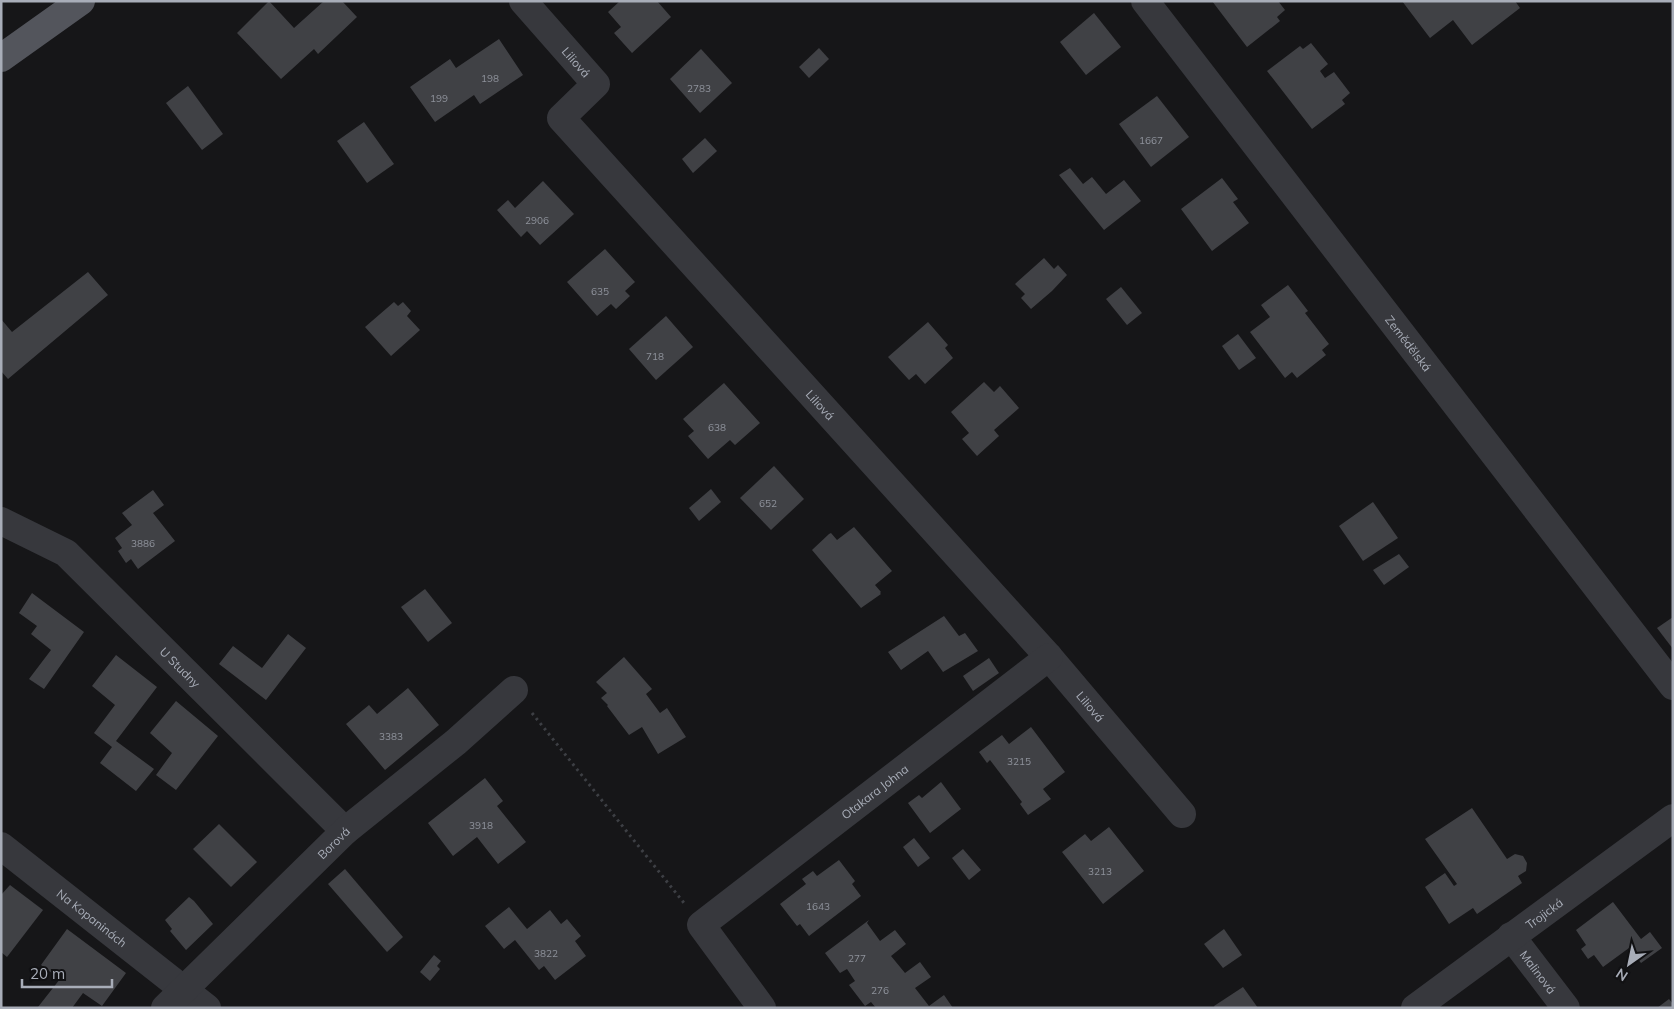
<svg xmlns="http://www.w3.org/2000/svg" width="1674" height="1009" font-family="Mulish,sans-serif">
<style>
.building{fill:#404145}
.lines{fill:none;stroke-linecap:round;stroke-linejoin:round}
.path{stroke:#3d3f44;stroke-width:3;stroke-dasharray:2.5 4;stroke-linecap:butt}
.minor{stroke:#37383d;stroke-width:28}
.major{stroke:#53555c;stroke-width:28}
.labels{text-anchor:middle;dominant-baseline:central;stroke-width:5;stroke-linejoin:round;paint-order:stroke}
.number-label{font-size:10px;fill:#8e929b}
.street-label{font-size:12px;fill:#a8adb8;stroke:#111113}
</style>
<rect width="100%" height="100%" fill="#161618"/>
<!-- building -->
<g class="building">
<polygon points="269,1 294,28 324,1 342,1 357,17 318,54 314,49 281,79 237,33"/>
<polygon points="620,1 657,1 671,17 632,53 614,33 621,27 608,12"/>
<polygon points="1212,1 1278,1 1285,10 1277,17 1280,21 1247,47"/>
<polygon points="1402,1 1515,1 1520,8 1472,45 1453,20 1430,38"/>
<polygon points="1094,13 1121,47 1086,75 1060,42"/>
<polygon points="499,39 523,75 480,104 474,95 435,122 410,87 450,59 456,68"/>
<polygon points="1311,43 1328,64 1320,71 1325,78 1334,72 1350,93 1342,100 1345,104 1312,129 1267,71 1300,46 1303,49"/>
<polygon points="819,48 829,59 809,78 799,67"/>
<polygon points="701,49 732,83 700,113 670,79"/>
<polygon points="188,86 223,134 202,150 166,103"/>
<polygon points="1157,96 1189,137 1151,167 1119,124"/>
<polygon points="364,122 394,164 367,183 337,141"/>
<polygon points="705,138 717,151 693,173 682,159"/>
<polygon points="1070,168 1083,184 1092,177 1106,194 1124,180 1141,201 1104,230 1059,175"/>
<polygon points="1222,178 1238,199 1233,202 1249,223 1212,251 1181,209"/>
<polygon points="543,181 574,214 540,245 527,231 521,237 497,210 508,200 515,208"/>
<polygon points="605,249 635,282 625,291 630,296 616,309 611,304 597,316 567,282"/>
<polygon points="1044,258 1054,269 1058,265 1067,275 1052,291 1031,309 1021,298 1025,294 1015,284"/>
<polygon points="88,272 108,295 8,379 1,371 1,319 12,332"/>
<polygon points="1288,285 1308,311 1305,313 1329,344 1322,350 1326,355 1297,378 1292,372 1285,378 1250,332 1270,317 1261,305"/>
<polygon points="1121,287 1142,313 1127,325 1106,299"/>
<polygon points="394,302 398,306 403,302 411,311 407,316 420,330 391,356 365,327"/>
<polygon points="666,316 693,347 656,380 629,349"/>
<polygon points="928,322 948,345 945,348 953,358 925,384 916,374 909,380 888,357"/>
<polygon points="1238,334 1256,358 1239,370 1222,346"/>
<polygon points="984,382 994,392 1000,386 1019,408 994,430 999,436 977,456 962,439 969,433 951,412"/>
<polygon points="724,383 760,423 735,445 730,440 708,459 688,436 694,431 683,419"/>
<polygon points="774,466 804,499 771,530 740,498"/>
<polygon points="711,489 721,502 699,521 689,508"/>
<polygon points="153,490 164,505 153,513 175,541 138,569 131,559 126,563 118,551 122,548 115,538 132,525 122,513"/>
<polygon points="1373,502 1398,538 1363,561 1339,526"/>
<polygon points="854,527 892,571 875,585 881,592 880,593 881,594 861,608 812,550 829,534 831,533 837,540"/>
<polygon points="1399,554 1409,567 1384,585 1373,570"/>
<polygon points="425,589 452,623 428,642 401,607"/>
<polygon points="32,593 84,632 44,689 29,679 51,650 31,634 37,626 19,613"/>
<polygon points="944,616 959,636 965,633 978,651 943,672 928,651 901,670 888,652"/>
<polygon points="1673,617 1673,649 1657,628"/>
<polygon points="288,634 306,648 266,700 219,664 233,646 262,668"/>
<polygon points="116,655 157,687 116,741 154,769 136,791 100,763 112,747 94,733 115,705 92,686"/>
<polygon points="624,657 652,689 646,694 660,713 667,708 686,737 658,754 642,727 629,735 607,706 608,705 601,698 607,693 596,682"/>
<polygon points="989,658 999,673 973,691 963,676"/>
<polygon points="408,688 439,725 385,770 346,724 369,705 377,714"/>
<polygon points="176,701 218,736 176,790 156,775 172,753 150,733"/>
<polygon points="1031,727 1065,772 1043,789 1051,799 1028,815 1020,804 1022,802 990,760 987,763 979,752 1002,735 1009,744"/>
<polygon points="485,778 503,801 497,806 526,842 498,864 477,837 453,856 428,823"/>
<polygon points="941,782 961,809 930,833 908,803 919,795 922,798"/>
<polygon points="1472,808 1507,859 1515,854 1523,856 1527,863 1526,871 1518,876 1522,883 1477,914 1473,908 1449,924 1425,887 1445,873 1454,886 1457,884 1425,839"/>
<polygon points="219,824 257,862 231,887 193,849"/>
<polygon points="1109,827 1144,871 1103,904 1062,852 1085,834 1091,841"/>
<polygon points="914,838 930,858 918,867 903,847"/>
<polygon points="963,849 981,870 969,880 952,858"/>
<polygon points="839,860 855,881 852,884 861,896 809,936 800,924 797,926 780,904 806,884 802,879 813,871 817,876"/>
<polygon points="345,869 403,937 387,952 328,884"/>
<polygon points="10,885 43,910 7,957 1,952 1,895"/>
<polygon points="189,897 194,901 213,924 186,950 170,931 172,929 165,920"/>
<polygon points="1613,902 1641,939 1650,932 1662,948 1641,963 1629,948 1603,967 1594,955 1588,959 1581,949 1586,945 1576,930"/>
<polygon points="509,907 527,929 550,910 561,924 567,919 581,936 575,941 586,956 555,980 544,966 539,970 515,940 504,949 485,926"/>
<polygon points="869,920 867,923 880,941 895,930 906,944 891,956 905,973 920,962 931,977 915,988 929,1006 944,995 953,1008 876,1008 871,1002 865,1006 849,985 855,981 847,969 840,973 825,953"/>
<polygon points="67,929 126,973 102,1006 83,993 72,1008 38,1007 60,979 41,965"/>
<polygon points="1224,929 1242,955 1223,968 1204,944"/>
<polygon points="434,955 441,961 437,966 440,969 430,981 420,972"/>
<polygon points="1243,987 1258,1008 1215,1008 1214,1006"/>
<polygon points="1669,999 1673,1004 1673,1008 1657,1008"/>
</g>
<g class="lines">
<!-- path -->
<polyline class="path" points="532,713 684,903"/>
<!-- minor -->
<g class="minor">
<path id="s1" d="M523 1 596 84 561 118 1049 657 1182 814"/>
<path id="s2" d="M1145 1 1673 686"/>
<path id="s3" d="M1 521 66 553 345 831"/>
<path id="s4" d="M1 846 207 1008"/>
<path id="s5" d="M1511 936 1566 1008"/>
<path id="s6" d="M165 1008 345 831 456 742 514 690"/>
<path id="s7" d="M762 1008 701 925 1049 657"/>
<path id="s8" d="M1415 1008 1673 818"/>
</g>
<!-- major -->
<polyline class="major" points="1,58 81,1"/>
</g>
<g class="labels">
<!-- number labels -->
<g class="number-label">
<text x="490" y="78">198</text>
<text x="699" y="88">2783</text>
<text x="439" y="98">199</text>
<text x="1151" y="140">1667</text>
<text x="537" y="220">2906</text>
<text x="600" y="291">635</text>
<text x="655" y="356">718</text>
<text x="717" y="427">638</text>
<text x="768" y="503">652</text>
<text x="143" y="543">3886</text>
<text x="391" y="736">3383</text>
<text x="1019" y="761">3215</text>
<text x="481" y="825">3918</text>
<text x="1100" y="871">3213</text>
<text x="818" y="906">1643</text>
<text x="546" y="953">3822</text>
<text x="857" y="958">277</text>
<text x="880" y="990">276</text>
</g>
<!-- street labels -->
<g class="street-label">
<text stroke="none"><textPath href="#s1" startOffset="81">Liliová</textPath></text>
<text stroke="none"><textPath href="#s2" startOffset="432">Zemědělská</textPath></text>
<text stroke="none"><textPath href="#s1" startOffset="546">Liliová</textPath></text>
<text stroke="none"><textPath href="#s3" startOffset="234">U Studny</textPath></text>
<text stroke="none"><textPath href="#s1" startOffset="951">Liliová</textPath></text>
<text stroke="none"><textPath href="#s7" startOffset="322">Otakara Johna</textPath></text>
<text stroke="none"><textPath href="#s6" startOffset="236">Borová</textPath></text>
<text stroke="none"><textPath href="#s8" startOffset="160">Trojická</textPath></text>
<text stroke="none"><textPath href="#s4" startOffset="116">Na Kopaninách</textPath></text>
<text stroke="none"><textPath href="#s5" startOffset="45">Malinová</textPath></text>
</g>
</g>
<!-- border -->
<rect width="1674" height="1009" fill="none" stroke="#a8adb8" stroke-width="5"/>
<!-- north arrow -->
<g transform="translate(1629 964) rotate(213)" stroke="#111113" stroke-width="4" paint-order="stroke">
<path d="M0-4L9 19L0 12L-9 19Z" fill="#a8adb8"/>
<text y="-8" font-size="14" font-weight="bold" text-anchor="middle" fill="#a8adb8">N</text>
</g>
<!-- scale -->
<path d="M22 979v8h90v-8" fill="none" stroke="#a8adb8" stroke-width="2.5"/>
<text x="30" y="979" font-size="15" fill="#a8adb8" stroke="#111113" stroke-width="4" paint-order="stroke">20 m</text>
</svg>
